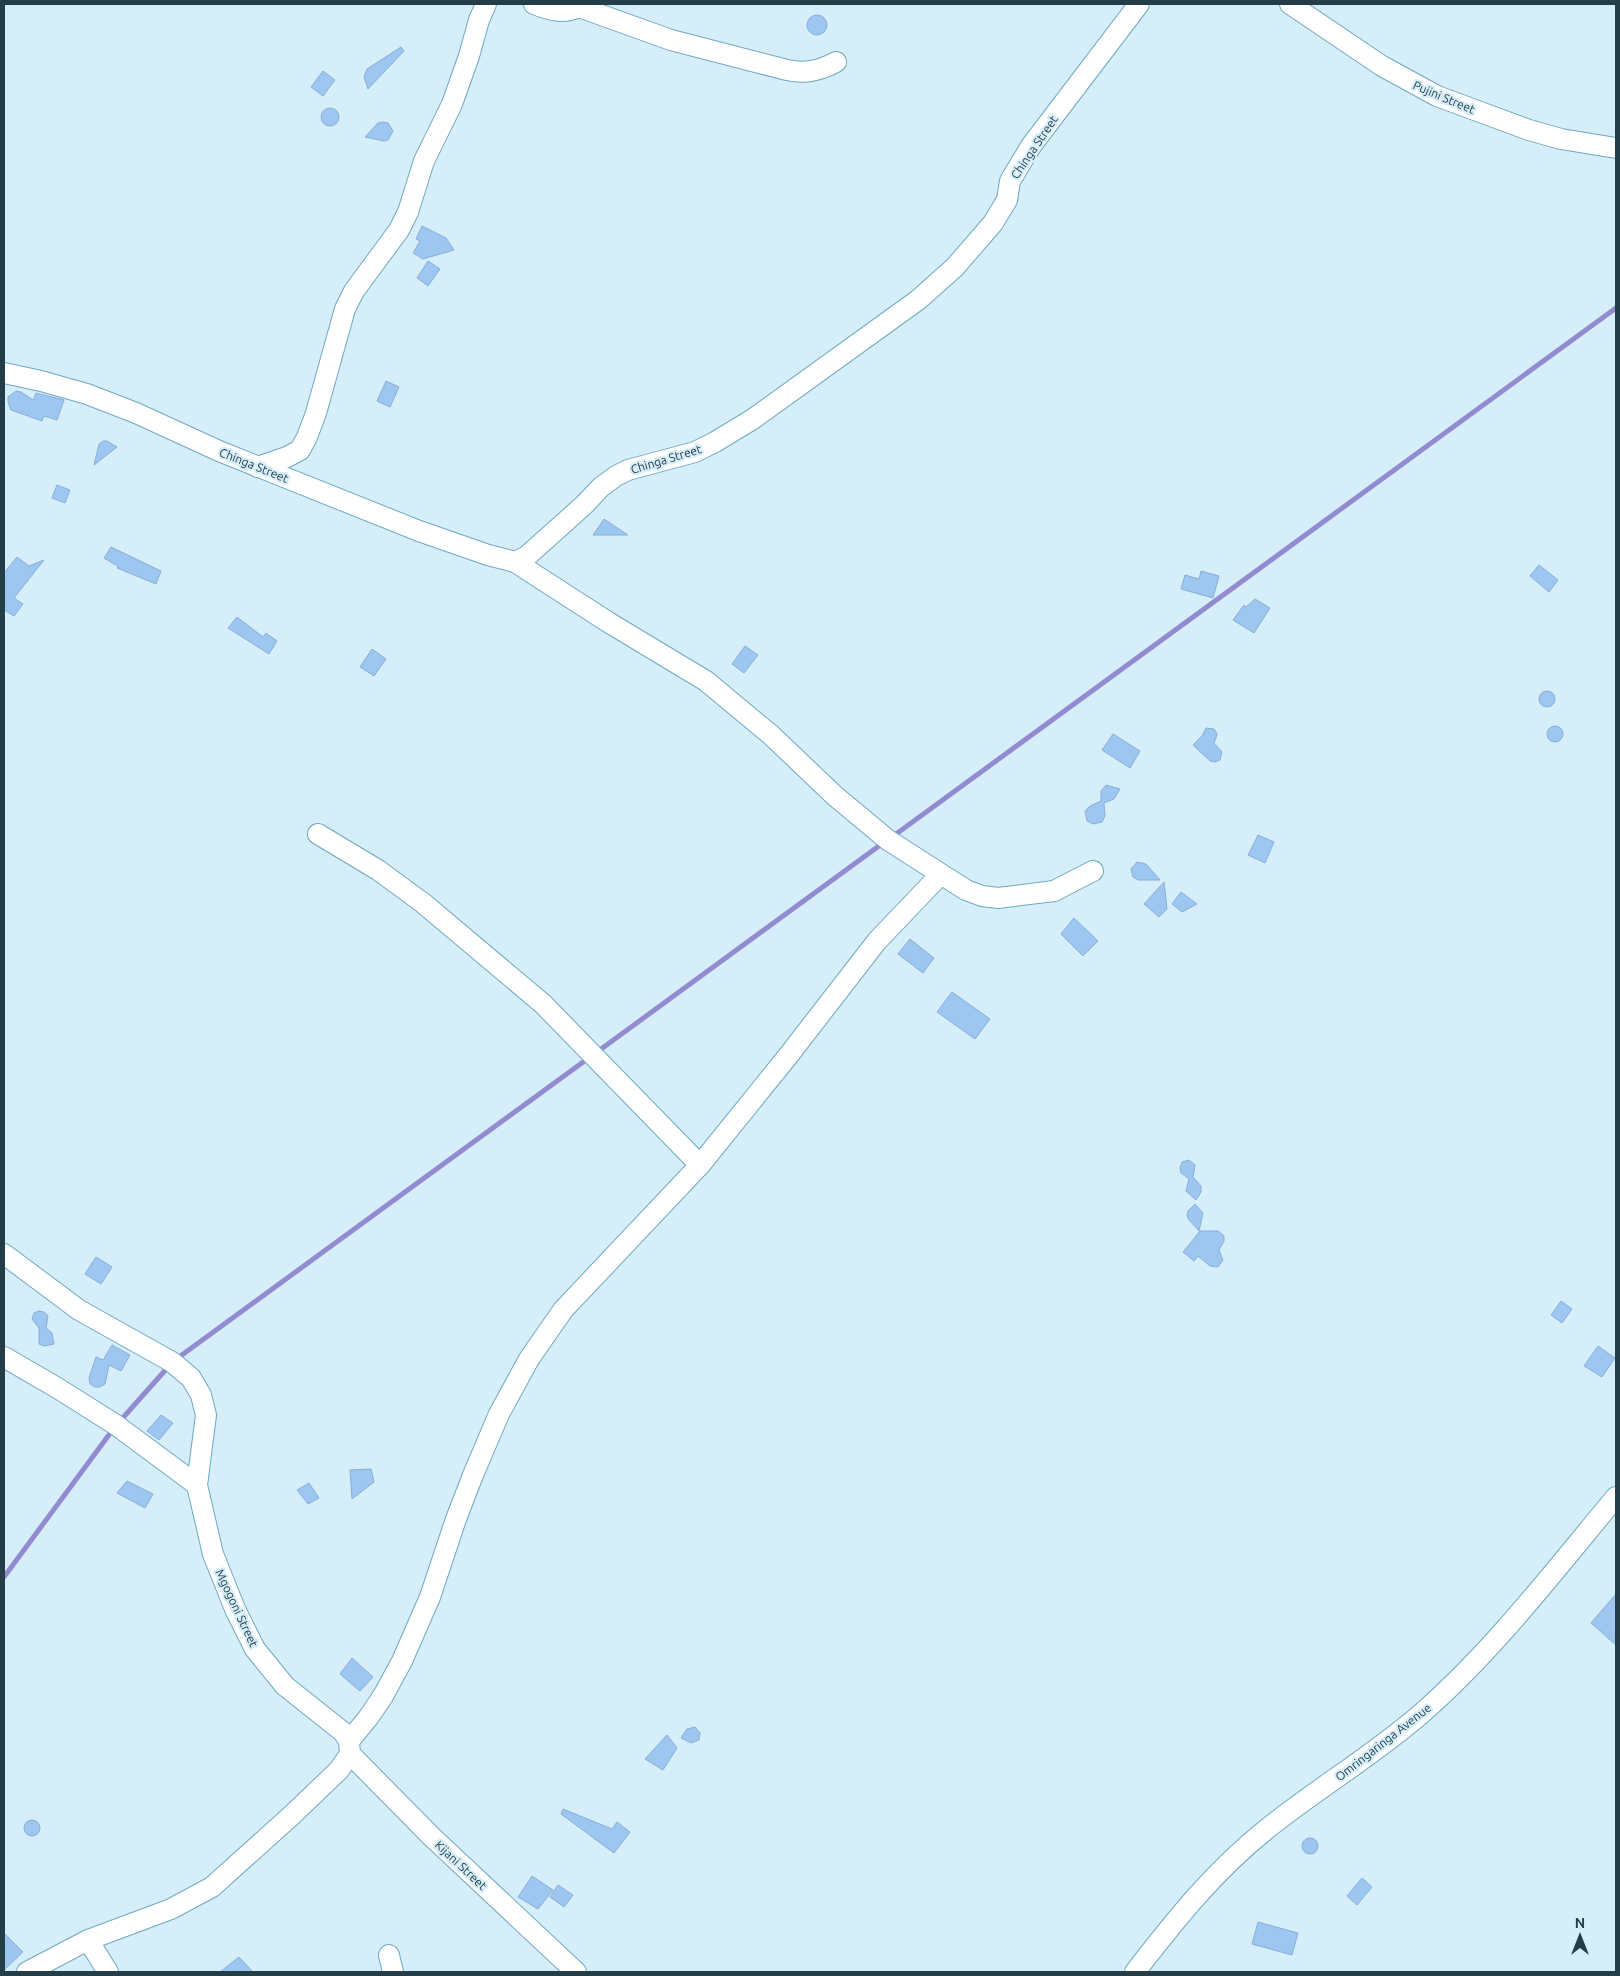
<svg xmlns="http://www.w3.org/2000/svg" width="1620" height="1976" font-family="Ubuntu,sans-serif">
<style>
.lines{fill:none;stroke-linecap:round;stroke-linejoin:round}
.stream{stroke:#938bd1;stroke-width:5}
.building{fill:#9dc7f0;stroke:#86afd8}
.minor-casing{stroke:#6da8c3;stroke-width:22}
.minor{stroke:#fff;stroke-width:20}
.labels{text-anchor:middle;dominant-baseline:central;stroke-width:4.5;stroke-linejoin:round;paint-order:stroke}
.street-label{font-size:12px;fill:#243d48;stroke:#d6eefa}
</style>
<rect width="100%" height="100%" fill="#d6eefa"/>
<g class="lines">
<!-- stream -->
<g class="stream">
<polyline points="892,837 1616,308"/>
<polyline points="597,1052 883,843"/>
<polyline points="175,1360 590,1057"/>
<polyline points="120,1421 169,1366"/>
<polyline points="4,1577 114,1428"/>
</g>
</g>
<!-- building -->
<g class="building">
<circle cx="817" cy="25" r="10"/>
<polygon points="401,47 404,51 368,89 364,77 367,69"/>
<polygon points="323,71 335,80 323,96 311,87"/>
<circle cx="330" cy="117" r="9"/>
<polygon points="383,122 388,123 393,131 388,140 384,141 365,137 378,123"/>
<polygon points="422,226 446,238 454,250 423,259 413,253 420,241 416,239"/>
<polygon points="428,261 440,269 428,286 417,278"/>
<polygon points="386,381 399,387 390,407 377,401"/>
<polygon points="16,391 21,392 33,400 36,393 64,400 57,420 44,416 42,421 11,410 8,402 8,397"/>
<polygon points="103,441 107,441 117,447 94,465 99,444"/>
<polygon points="57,485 70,490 65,503 52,498"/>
<polygon points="604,519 628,535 593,535"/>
<polygon points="111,547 161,571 156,584 117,568 119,567 104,558"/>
<polygon points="17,557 29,566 44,560 14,598 23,604 14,616 4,610 4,573"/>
<polygon points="1539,565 1558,580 1549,592 1530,576"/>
<polygon points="1201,571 1219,576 1213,598 1181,589 1185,575 1199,579"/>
<polygon points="1255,599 1270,608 1254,633 1233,620 1244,605 1246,607"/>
<polygon points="237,617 263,637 266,633 277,641 269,654 228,628"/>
<polygon points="745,646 758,655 744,673 732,664"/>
<polygon points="372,649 386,659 374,676 360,667"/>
<circle cx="1547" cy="699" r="8"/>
<circle cx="1555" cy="734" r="8"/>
<polygon points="1206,728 1214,729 1216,732 1217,735 1214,743 1222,752 1220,760 1215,762 1210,761 1193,745 1202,736"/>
<polygon points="1113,734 1140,751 1130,768 1102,750"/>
<polygon points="1106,785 1120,789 1114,799 1104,803 1105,816 1102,822 1093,824 1087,821 1085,811 1090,806 1101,801 1101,791"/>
<polygon points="1258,835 1274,842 1265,863 1248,855"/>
<polygon points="1137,862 1146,864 1160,880 1138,880 1133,877 1131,869"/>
<polygon points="1164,882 1167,909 1159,917 1144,904"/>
<polygon points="1181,892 1197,904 1182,912 1172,904"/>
<polygon points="1074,918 1098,941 1083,956 1061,934"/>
<polygon points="910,939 934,958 923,973 898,954"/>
<polygon points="952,992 990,1019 975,1039 937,1012"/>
<polygon points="1189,1160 1195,1165 1193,1177 1201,1186 1201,1192 1196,1200 1186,1191 1189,1179 1181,1173 1180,1168 1182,1162"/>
<polygon points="1195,1204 1203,1213 1199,1231 1189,1220 1187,1216 1188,1211"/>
<polygon points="1200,1231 1218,1231 1224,1236 1224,1241 1219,1250 1223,1260 1218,1267 1210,1266 1198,1256 1194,1261 1183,1252"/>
<polygon points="96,1257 112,1267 101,1284 85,1274"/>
<polygon points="1561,1301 1572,1309 1562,1323 1551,1315"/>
<polygon points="39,1311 44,1312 48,1316 46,1328 52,1333 54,1344 44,1346 39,1344 39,1328 32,1319 34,1313"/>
<polygon points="112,1345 130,1355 121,1371 109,1365 105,1384 100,1387 95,1387 90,1384 89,1378 96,1357 103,1360"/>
<polygon points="1598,1346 1615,1358 1602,1377 1584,1366"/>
<polygon points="161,1415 173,1423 159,1440 147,1431"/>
<polygon points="371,1469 374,1482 352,1499 350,1470"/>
<polygon points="127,1481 153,1494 145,1508 117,1493"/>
<polygon points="309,1483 319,1498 308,1504 297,1490"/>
<polygon points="1616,1594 1616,1645 1591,1623"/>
<polygon points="352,1658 373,1677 360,1691 340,1674"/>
<polygon points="695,1727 700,1733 699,1740 691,1743 681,1738 687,1729"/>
<polygon points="667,1735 677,1748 663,1770 645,1759"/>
<polygon points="563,1809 612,1829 617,1822 630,1832 614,1853 561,1814"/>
<circle cx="32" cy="1828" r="8"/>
<circle cx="1310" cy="1846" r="8"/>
<polygon points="532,1876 553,1890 538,1909 518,1897"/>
<polygon points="1362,1878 1372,1887 1357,1905 1347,1896"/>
<polygon points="558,1885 573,1895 564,1907 550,1897"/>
<polygon points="1258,1922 1298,1933 1292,1955 1252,1944"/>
<polygon points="4,1933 23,1952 4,1970"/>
<polygon points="239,1957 253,1972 220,1972"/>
</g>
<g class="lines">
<defs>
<g id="minor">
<path d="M534 4C548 10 570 16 582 4"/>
<polyline points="1290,4 1382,66 1437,96 1529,130 1561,139 1616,148"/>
<path d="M579 7 671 40 787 70C805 74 819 71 836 62"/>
<polyline points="4,373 41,381 87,394 136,413 219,451 419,531 488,555 515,562 527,556 584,505 601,487 616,476 628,470 695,452 715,442 753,419 918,300 955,267 993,223 1007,200 1010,181 1031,146 1139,4"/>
<polyline points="258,467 287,457 300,450 307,437 316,413 345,309 354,291 399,230 408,212 424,161 452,104 469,56 479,20 486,4"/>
<polyline points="515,562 608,622 706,681 771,735 835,796 888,840 966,890 982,896 998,898 1054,891 1093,871"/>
<polyline points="318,834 378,870 423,903 543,1004 700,1165"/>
<polyline points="4,1254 79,1310 172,1362 191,1378 201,1395 206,1415 197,1485 213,1554 235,1609 255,1649 285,1686 343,1732 349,1741 350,1754 339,1770 292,1815 212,1887 171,1909 88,1940 27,1972"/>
<polyline points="4,1357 59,1389 116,1425 197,1485"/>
<polyline points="349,1741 368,1718 383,1696 402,1661 430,1597 456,1519 473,1475 499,1414 529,1359 563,1310 700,1165 788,1056 877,941 940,875"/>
<polyline points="350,1754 432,1837 576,1972"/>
<polyline points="88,1940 108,1972"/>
<polyline points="389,1955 393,1972"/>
<path d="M1135 1972C1176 1919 1215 1870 1268 1828 1318 1788 1374 1755 1422 1713 1495 1649 1554 1571 1616 1497"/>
</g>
</defs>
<!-- minor casing -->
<use href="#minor" class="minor-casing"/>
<!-- minor -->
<use href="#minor" class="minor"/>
</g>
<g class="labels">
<!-- street labels -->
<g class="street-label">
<text transform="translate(1444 97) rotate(23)">Pujini Street</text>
<text transform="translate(1034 147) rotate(-56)">Chinga Street</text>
<text transform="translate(666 459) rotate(-17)">Chinga Street</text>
<text transform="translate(254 465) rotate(22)">Chinga Street</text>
<text transform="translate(237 1608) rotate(65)">Mgogoni Street</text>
<text transform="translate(1383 1742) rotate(-38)">Omringaringa Avenue</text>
<text transform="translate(461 1865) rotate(43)">Kijani Street</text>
</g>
</g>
<!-- border -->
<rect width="1620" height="1976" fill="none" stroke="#243d48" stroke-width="10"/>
<!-- north arrow -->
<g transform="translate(1580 1936)" stroke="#d6eefa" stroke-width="4" paint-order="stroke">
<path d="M0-4L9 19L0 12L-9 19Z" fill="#243d48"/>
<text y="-8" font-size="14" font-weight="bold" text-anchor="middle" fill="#243d48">N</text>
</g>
</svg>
